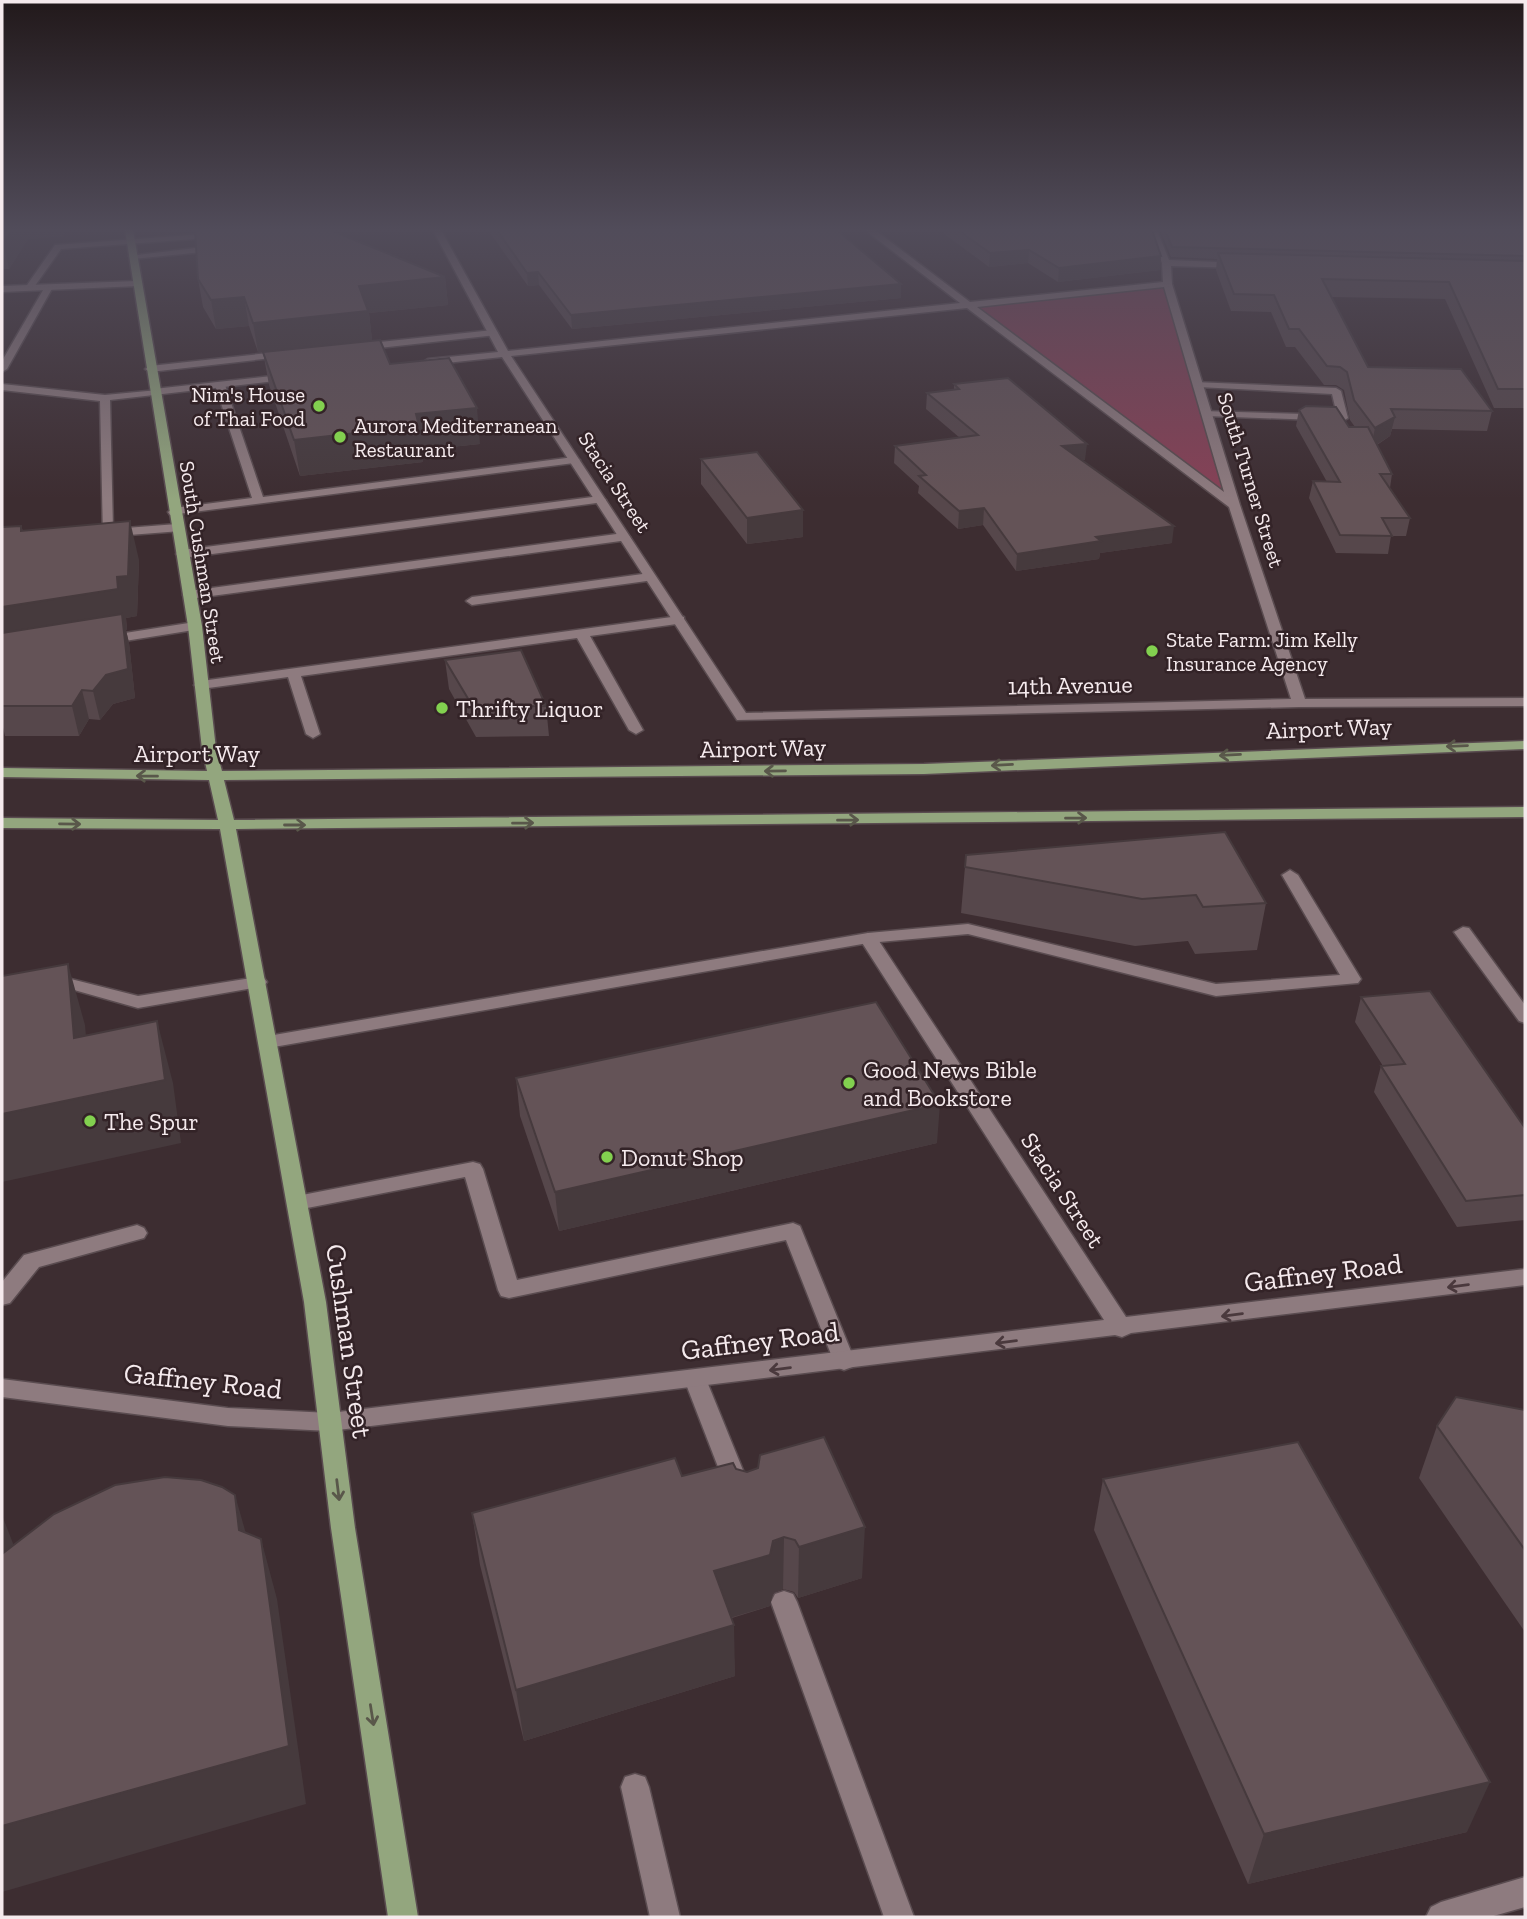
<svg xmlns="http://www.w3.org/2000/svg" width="1527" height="1919" font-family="'Zilla Slab',serif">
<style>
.green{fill:#874156}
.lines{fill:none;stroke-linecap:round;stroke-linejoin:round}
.service-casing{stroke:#5a4c50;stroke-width:3}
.minor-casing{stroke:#5a4c50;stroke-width:3}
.tertiary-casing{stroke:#5a4c50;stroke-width:3}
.primary-casing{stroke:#5a4c50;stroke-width:3}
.service{fill:#8e7b7f;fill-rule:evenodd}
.minor{fill:#8e7b7f;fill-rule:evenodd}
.tertiary{fill:#8e7b7f;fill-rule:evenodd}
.primary{fill:#93a67e;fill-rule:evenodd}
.wall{fill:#56474b}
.shaded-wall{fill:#463a3d}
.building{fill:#645357;stroke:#463a3d;stroke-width:2}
.oneway{stroke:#59574a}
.oneway2{stroke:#4a393d}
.poi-dot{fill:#82d04f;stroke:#332327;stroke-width:2.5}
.labels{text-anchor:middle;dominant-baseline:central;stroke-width:5;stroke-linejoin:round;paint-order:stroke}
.far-poi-label{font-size:21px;fill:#f5eaed;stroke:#332327;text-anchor:start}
.far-street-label{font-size:21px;fill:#f5eaed;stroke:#332327}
.street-label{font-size:24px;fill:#f5eaed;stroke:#332327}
.poi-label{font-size:24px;fill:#f5eaed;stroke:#332327;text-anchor:start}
.near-street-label{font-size:28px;fill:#f5eaed;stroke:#332327}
</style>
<rect width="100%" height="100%" fill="#3d2d31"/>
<!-- green -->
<polygon class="green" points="1168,284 1234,505 967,305"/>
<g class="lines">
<defs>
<g id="service">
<polygon points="218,233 221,237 61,249 32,290 25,288 55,245"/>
<polygon points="220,245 223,250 133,259 129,256"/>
<polygon points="46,285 53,287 7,369 2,372 2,361"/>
<polygon points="493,330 498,333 496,335 361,350 356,347 361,344"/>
<polygon points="287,351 290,352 290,356 150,372 145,369 150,366"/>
<polygon points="220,382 225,385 263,497 574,457 580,460 574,463 170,515 168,512 174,508 252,498 215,385"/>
<polygon points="1194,382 1336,388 1341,391 1348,418 1343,421 1206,416 1201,413 1202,411 1337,415 1332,394 1198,387 1194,386"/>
<polygon points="2,384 105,395 158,390 158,394 154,395 110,400 113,529 177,524 183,528 181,531 103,537 100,401 2,390"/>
<polygon points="600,496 606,500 604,502 182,558 176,554 182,550"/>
<polygon points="624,533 630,537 628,540 189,599 183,595 189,591"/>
<polygon points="650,573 654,574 654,580 472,605 466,601 472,597"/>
<polygon points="679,616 684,617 684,623 590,636 643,730 636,734 629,730 577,638 301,676 320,734 313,738 306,734 288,677 201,689 194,685 201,681"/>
<polygon points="1290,870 1298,875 1361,979 1358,983 1216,996 968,934 868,943 268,1048 259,1042 268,1036 868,933 968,924 1216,984 1340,975 1282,875"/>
<polygon points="258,977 264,978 267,982 264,986 138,1008 67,988 52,991 43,986 46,982 67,978 138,996"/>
<polygon points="473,1162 480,1164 483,1169 517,1280 793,1223 800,1226 855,1361 852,1367 844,1370 836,1367 786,1240 509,1298 501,1296 498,1290 465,1177 297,1210 290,1208 287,1203 290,1198 297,1196"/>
<polygon points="137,1225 144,1228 147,1233 144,1238 39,1267 10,1303 2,1305 2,1282 24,1255"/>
<polygon points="695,1370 703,1373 706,1379 749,1485 746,1492 737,1495 728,1492 725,1485 684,1379 687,1373"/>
<polygon points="784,1591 793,1594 797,1602 914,1917 884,1917 771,1602 775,1594"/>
<polygon points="635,1774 645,1777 649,1787 680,1917 650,1917 621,1787 625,1777"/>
</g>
<g id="minor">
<path d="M433 230H441L508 351 960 303 865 230H875L970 302 1163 282 1162 263 1149 230H1157L1169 260 1243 263 1240 268 1171 266 1172 284 1240 505 1305 699 1525 698V706L1299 707 737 720 502 357 428 365 423 362 428 359 498 352ZM1164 287 1224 492 977 307ZM967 308 1229 507 1291 699 746 713 511 356Z"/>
<polygon points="289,374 294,377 293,379 154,395 149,392 154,389"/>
<polygon points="195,622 200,623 200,629 106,644 99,640 106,636"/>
<polygon points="1463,927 1469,928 1525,1005 1525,1023 1519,1021 1454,932"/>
<polygon points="868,933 877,938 1126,1317 1525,1269 1525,1285 1131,1333 1122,1337 1115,1335 330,1431 228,1426 2,1397 2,1379 228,1408 330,1413 1104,1320 859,938"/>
<polygon points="1525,1877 1525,1907 1490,1917 1426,1917 1431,1907 1441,1902"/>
</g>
<polygon id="tertiary" points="136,281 139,286 2,292 2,286"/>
<polygon id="primary" points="125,230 133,230 202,626 216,749 222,771 924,764 1525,741 1525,749 924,774 224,780 234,820 1525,807 1525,817 236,829 326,1302 355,1528 418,1917 388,1917 331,1528 304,1302 220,829 2,828 2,818 218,820 209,780 2,777 2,768 207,771 202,749 188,626"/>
</defs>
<!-- service casing -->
<use href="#service" class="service-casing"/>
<!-- minor casing -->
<use href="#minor" class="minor-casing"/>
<!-- tertiary casing -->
<use href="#tertiary" class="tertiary-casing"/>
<!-- primary casing -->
<use href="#primary" class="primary-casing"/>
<!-- service -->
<use href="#service" class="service"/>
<!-- minor -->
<use href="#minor" class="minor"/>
<!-- tertiary -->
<use href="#tertiary" class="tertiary"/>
<!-- primary -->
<use href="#primary" class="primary"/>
</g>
<!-- wall -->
<g class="wall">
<polygon points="2,230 67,230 63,236 28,239 9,269 4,269 2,273"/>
<polygon points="488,230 837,230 901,284 901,298 572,329 539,285 528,286"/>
<polygon points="939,230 1152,230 1160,270 1058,282 1028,263 989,267"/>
<polygon points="1160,230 1525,230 1525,408 1494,408 1445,299 1331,297 1368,367 1492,411 1487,431 1392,429 1390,436 1377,445 1392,474 1390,488 1410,518 1406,536 1391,536 1388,554 1336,553 1309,498 1313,481 1327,482 1296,426 1299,410 1349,427 1355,427 1350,420 1344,390 1336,385 1324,385 1295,347 1286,347 1271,312 1231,311 1216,270 1217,259 1171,257"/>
<polygon points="445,277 448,305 369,313 372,340 258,352 249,326 216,329 203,307 198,279"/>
<polygon points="263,352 390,364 480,444 422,450 423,462 300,476 269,385"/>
<polygon points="954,384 1085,460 1082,460 1172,543 1100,553 1099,559 1016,571 983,525 958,529 918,493 919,486 894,463 895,446 960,438 926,409 927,393 954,390"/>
<polygon points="701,459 803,537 747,544 701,484"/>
<polygon points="21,526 23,531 139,560 137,616 126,618 127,630 126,630 129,643 135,698 113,704 100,720 89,719 79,736 5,736 2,723 2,633"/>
<polygon points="445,660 546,706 549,736 476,737 449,689"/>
<polygon points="966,855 1266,903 1257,950 1195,954 1188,941 1135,946 961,913"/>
<polygon points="1361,997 1525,1128 1525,1220 1457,1227 1374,1092 1381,1066 1383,1066 1355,1022"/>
<polygon points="516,1078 937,1143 559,1231 520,1116"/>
<polygon points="1525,1410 1525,1632 1419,1478 1437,1426"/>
<polygon points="736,1469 862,1578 798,1598 794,1592 783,1589 773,1593 770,1606 732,1618 735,1676 524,1741 480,1565 472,1513 682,1476"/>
<polygon points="1103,1479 1467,1832 1248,1884 1094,1530"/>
</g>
<!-- shaded-wall -->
<g class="shaded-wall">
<polygon points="12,230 67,230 63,236 28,239 9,269 3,243"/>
<polygon points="1029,250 1028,263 989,267 990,253"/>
<polygon points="1161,256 1160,270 1058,282 1059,268"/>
<polygon points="2,259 4,269 2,273"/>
<polygon points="538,272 539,285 528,286 527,273"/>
<polygon points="445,277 448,305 369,313 372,340 258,352 253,323 359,286"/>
<polygon points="901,284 901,298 572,329 571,315"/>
<polygon points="244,297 249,326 216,329 211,300"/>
<polygon points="477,408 480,444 422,450 423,462 300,476 294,440 416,414"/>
<polygon points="1395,417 1390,436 1371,448 1375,428"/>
<polygon points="1087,444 1085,460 1060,462 1062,446"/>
<polygon points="984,508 983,525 958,529 959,511"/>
<polygon points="803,510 803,537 747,544 747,518"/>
<polygon points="130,521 139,560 137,616 126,618 127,630 126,630 129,643 135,698 113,704 100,720 93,691 7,649 2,631 2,607 117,577"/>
<polygon points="1174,526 1172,543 1100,553 1099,559 1016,571 1017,554 1096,537"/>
<polygon points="82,690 89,719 79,736 72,706"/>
<polygon points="68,964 85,1025 91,1095 157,1021 173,1083 181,1143 2,1182 2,1114 74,1038"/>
<polygon points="940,1104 937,1143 559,1231 555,1192"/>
<polygon points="235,1495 252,1555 239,1530"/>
<polygon points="2,1515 14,1546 2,1590"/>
<polygon points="865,1527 862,1578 798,1598 799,1547"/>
<polygon points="784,1537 783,1589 773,1593 770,1606 716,1622 714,1571"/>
<polygon points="261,1539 277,1599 306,1804 2,1892 2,1826"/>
<polygon points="734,1625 735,1676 524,1741 516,1690"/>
<polygon points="1490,1782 1467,1832 1248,1884 1264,1834"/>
</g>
<!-- building -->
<g class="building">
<polygon points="2,230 12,230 3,243 2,243"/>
<polygon points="195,230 330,230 445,277 359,286 368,311 253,323 244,297 211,300 198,279"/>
<polygon points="497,230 837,230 901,284 571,315 538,272 527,273"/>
<polygon points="958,230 1152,230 1161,256 1059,268 1029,250 990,253"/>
<polygon points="1165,230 1525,230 1525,251 1523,251 1525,254 1525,256 1172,247"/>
<polygon points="1218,253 1525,261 1525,389 1498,389 1449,282 1322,279 1368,367 1461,369 1492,411 1391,409 1395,417 1375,428 1354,400 1347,372 1340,367 1327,366 1299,329 1289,329 1274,295 1234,294"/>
<polygon points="380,340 390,364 449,358 477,408 416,414 419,426 294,440 263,352"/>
<polygon points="1008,378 1087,444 1062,446 1174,526 1096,537 1101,541 1017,554 984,508 959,511 919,476 926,475 895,446 978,435 927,393 959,389 954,384"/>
<polygon points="1306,406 1336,407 1349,427 1368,427 1392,474 1380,474 1410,518 1382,518 1392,536 1340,535 1313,481 1340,482 1299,410"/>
<polygon points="757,452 803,510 747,518 701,459"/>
<polygon points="130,521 128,576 117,577 118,589 2,607 2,527 21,526 21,531"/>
<polygon points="122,614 128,669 106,675 93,691 82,690 72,706 2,706 2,633"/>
<polygon points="521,650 546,706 473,707 445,660"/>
<polygon points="1225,832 1266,903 1203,907 1196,895 1142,899 965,867 966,855"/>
<polygon points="68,964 74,1038 157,1021 165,1080 2,1114 2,976"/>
<polygon points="1430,991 1525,1128 1525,1195 1466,1201 1381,1066 1405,1064 1361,997"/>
<polygon points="876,1002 940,1104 555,1192 516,1078"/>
<polygon points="1456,1397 1525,1410 1525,1550 1437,1426"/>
<polygon points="824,1437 865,1527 799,1547 795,1540 784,1537 773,1541 770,1555 714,1571 734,1625 516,1690 472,1513 675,1458 682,1476 733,1463 736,1469 747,1472 758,1468 760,1455"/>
<polygon points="1298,1442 1490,1782 1264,1834 1103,1479"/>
<polygon points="165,1477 201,1480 222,1487 235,1495 239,1530 261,1539 289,1746 2,1826 2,1554 54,1514 115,1485"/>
</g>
<!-- one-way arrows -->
<defs><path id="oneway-shaft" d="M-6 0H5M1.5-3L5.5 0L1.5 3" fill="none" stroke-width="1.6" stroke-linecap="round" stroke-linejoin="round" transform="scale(1.75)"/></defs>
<g class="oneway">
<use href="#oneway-shaft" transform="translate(1457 746) rotate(178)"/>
<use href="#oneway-shaft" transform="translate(1230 755) rotate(177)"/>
<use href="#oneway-shaft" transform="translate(1002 765) rotate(177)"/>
<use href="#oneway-shaft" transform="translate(775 771) rotate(179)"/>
<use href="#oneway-shaft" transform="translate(147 776) rotate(-179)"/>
<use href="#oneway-shaft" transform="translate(1076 818) rotate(-1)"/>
<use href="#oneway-shaft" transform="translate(848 820) rotate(-1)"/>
<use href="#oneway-shaft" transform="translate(523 823) rotate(-1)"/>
<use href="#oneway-shaft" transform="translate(70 824) rotate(1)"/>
<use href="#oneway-shaft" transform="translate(295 825)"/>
<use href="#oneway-shaft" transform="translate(338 1490) rotate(83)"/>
<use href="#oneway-shaft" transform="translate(372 1715) rotate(81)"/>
</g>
<g class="oneway2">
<use href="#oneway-shaft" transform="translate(1458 1286) rotate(173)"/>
<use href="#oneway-shaft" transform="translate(1232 1315) rotate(173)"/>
<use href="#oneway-shaft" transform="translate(1006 1342) rotate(173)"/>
<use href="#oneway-shaft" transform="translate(780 1369) rotate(173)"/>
</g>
<!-- sky -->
<linearGradient id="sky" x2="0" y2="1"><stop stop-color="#22191b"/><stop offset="0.46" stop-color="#514c5a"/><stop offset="1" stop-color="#514c5a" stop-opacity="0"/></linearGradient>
<rect width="1527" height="499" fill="url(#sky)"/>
<!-- markers -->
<g class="poi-dot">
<circle cx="319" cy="406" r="7"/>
<circle cx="340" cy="437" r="7"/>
<circle cx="1152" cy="651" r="7"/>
<circle cx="442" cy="708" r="7"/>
<circle cx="849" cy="1083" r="7"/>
<circle cx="90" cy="1121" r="7"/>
<circle cx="607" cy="1157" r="7"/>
</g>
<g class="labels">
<!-- far-poi labels -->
<g class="far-poi-label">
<text x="305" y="394" text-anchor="end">Nim's House<tspan x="305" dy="24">of Thai Food</tspan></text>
<text x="354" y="425">Aurora Mediterranean<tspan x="354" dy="24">Restaurant</tspan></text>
<text x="1166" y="639">State Farm: Jim Kelly<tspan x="1166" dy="24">Insurance Agency</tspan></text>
</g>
<!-- far-street labels -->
<g class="far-street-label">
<text transform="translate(1251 480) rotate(73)">South Turner Street</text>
<text transform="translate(615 482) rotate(57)">Stacia Street</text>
<text transform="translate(203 562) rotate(81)">South Cushman Street</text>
</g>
<!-- street labels -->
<g class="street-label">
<text transform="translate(1070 685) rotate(-1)">14th Avenue</text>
<text transform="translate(1329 728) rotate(-2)">Airport Way</text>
<text transform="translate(763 748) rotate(-1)">Airport Way</text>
<text x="197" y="753">Airport Way</text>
<text transform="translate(1063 1190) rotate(57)">Stacia Street</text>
</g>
<!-- poi labels -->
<g class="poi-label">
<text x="456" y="708">Thrifty Liquor</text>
<text x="863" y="1069">Good News Bible<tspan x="863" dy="28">and Bookstore</tspan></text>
<text x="104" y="1121">The Spur</text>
<text x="621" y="1157">Donut Shop</text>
</g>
<!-- near-street labels -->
<g class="near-street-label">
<text transform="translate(1323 1273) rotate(-7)">Gaffney Road</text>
<text transform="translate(349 1341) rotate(82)">Cushman Street</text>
<text transform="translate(760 1341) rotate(-7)">Gaffney Road</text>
<text transform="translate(203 1381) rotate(6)">Gaffney Road</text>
</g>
</g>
<!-- border -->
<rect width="1527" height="1919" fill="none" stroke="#f5eaed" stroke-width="7"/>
</svg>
